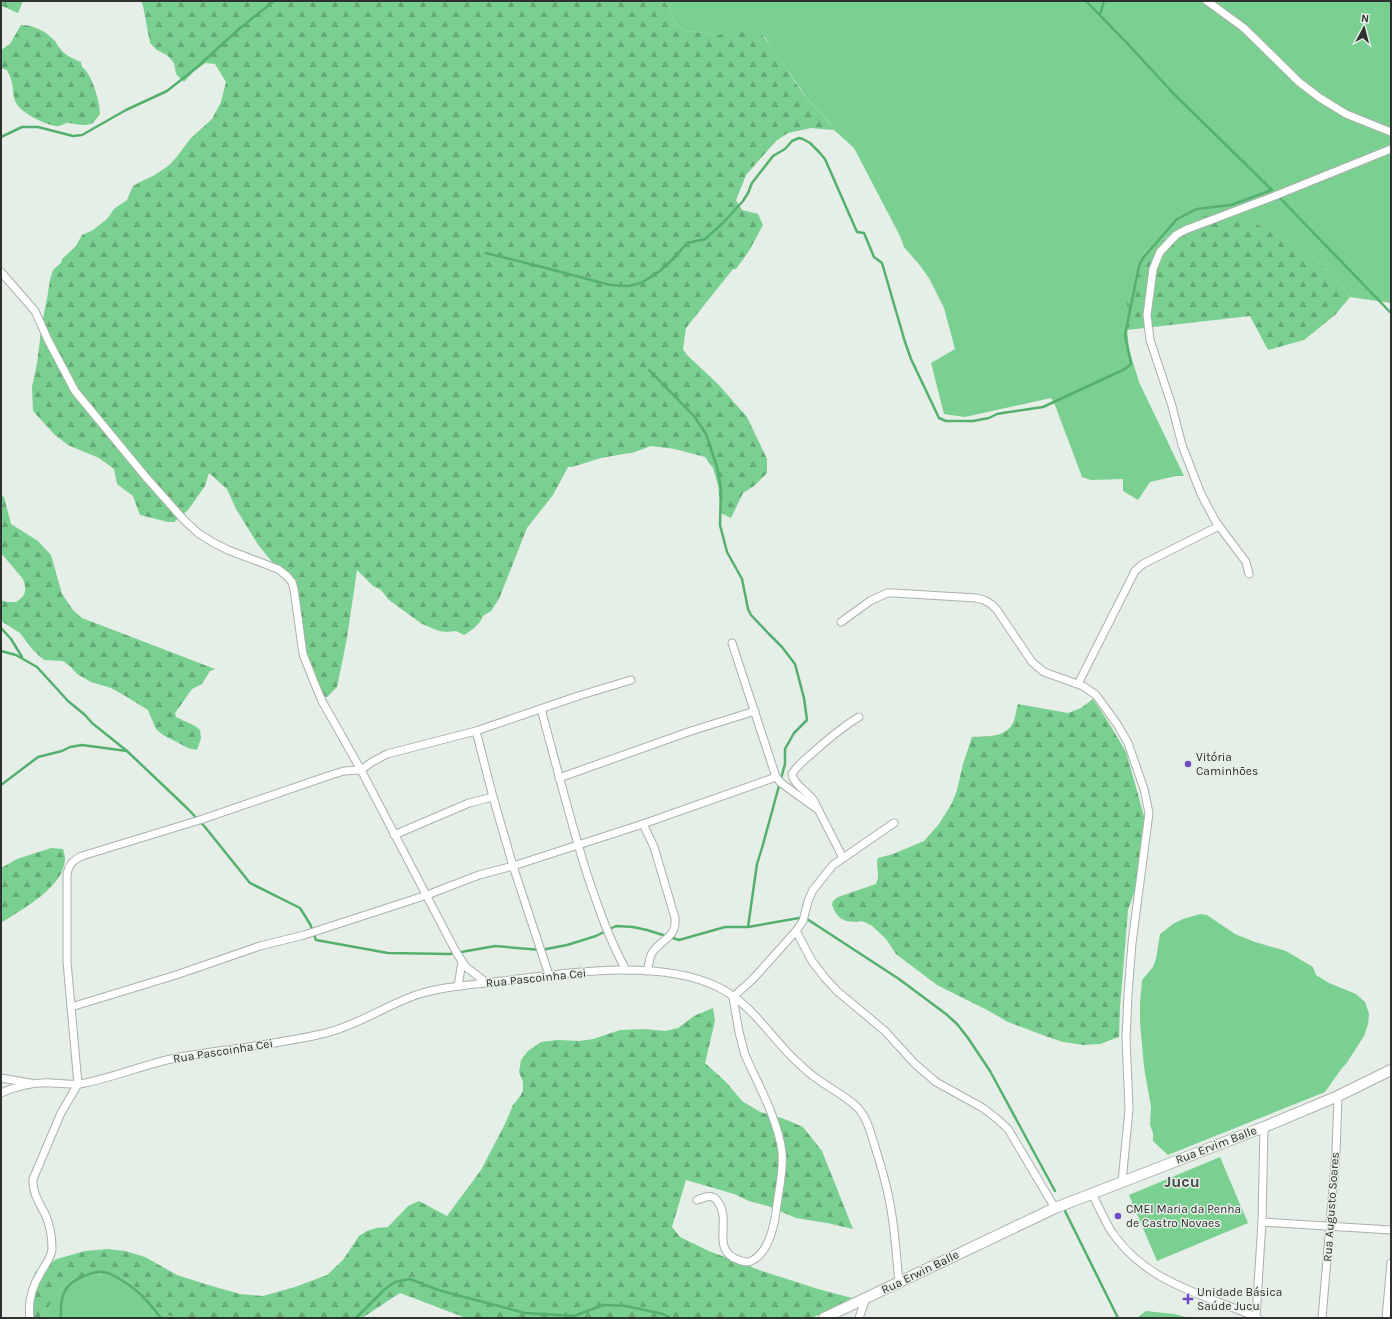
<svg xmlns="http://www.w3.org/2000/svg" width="1392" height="1319" font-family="Karla,sans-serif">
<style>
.grass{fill:#7ad090}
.forest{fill:url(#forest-firs)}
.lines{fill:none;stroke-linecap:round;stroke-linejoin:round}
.stream{stroke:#55b06f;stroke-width:2.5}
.street-casing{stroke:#a9b2ab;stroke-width:9}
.secondary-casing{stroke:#a9b2ab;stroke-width:12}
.street{stroke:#fff;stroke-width:7}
.secondary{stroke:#fff;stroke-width:10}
.poi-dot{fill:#714cc5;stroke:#e5eee7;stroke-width:1.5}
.labels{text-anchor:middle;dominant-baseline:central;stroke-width:3;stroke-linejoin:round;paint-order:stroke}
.poi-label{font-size:12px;fill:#2e312f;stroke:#e5eee7;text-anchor:start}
.street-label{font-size:12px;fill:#2e312f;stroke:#e5eee7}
.district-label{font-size:16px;font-weight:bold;fill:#434a45;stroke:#e5eee7}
</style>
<defs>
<pattern id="forest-firs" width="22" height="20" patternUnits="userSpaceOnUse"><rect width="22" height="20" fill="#7ad090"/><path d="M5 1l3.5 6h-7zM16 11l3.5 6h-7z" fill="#64a976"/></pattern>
</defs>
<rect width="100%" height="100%" fill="#e5eee7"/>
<!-- grass -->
<g class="grass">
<polygon points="664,1 1391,1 1391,303 1350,297 1337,279 1316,260 1254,222 1233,215 1160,240 1151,246 1145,252 1137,275 1126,319 1129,349 1139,382 1184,476 1176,476 1150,482 1138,500 1123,491 1123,479 1091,480 1082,477 1055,405 1051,398 965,417 944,414 931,363 955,349 944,308 929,278 918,263 904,247 900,236 854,148 834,130 828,121 806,97 765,37 743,30 732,33 716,35 684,30 675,23 670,9"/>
<polygon points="1200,914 1207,915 1235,934 1255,942 1286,951 1313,967 1316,975 1329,983 1356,994 1365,1002 1369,1014 1368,1024 1364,1036 1346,1064 1342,1068 1325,1092 1168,1155 1153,1141 1153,1133 1150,1125 1151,1107 1144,1067 1140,1022 1140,1002 1142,980 1153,967 1156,959 1160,934 1173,924 1183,919"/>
<polygon points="1220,1157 1248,1223 1157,1261 1129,1195"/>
<path d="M108 1274 126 1279 146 1298 155 1311 177 1318H39C53 1302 62 1279 86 1275 93 1274 101 1275 108 1274Z"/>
<polygon points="1146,1311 1174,1314 1190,1318 1137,1318"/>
</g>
<!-- forest -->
<g class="forest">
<polygon points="1,1 23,1 18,13 2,6"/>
<path d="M141 1H664L670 9 675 23 684 30 716 35 755 28C775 45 789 75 805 96 815 108 826 117 834 130L811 128 788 133 776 141 746 175 736 200 742 210 758 214 763 225 749 251 736 269H733L686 328 683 349 687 355 718 384 747 417 767 459V473L754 486 743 493 731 518 721 513 718 485 713 468 705 457 675 449 651 446 635 452 601 458 572 467H568L553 495 527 528 499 599 491 611 483 616 480 622 473 629 464 635 456 631 447 632 439 631 422 624 389 600 381 590 373 586 357 570 347 638 337 687 327 697 317 695 301 652 295 620 292 590 283 575 259 546 236 509 227 489 209 473 205 486 188 510 174 522H168L140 515 133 496 117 484 114 469 99 458 68 445 55 435 33 411 32 387 37 363 42 323 47 299 50 280 53 270 61 263 62 259 76 246 82 235 93 230 107 219 114 209 127 200 133 186 140 182 153 176 168 166 175 159 191 138 212 119 221 102 226 82 215 64 205 63 193 72 184 82 176 74 174 63 167 55 157 50 150 43 143 6Z"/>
<path d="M21 25C33 25 46 31 55 41 57 44 59 48 62 51 68 57 74 59 81 62L82 67C92 74 100 102 100 114L93 123C84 127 77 124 68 123 65 123 63 125 59 126 49 127 21 113 16 103 12 96 14 87 11 79 10 76 8 73 7 70L1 68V50L10 44Z"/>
<polygon points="1215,212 1234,215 1254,222 1286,241 1316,260 1337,279 1350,297 1335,315 1304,340 1268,350 1250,316 1127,330 1126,319 1127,303 1145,252 1151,246 1160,240 1181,234 1193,229 1199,218"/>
<path d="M1 495 4 497 11 524 38 541 51 555 62 594 73 610 82 618 215 669 210 671 202 684 192 689 175 713 176 717 195 726 200 730 201 738 197 750 188 748 163 735 156 729 148 710 122 694 111 688 91 682 77 674 71 667 63 661 44 660 33 650 20 633 1 621V600L7 602H16C26 596 27 590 23 579L1 553Z"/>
<path d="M1093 699 1107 720 1126 752 1146 823 1137 885 1128 910 1120 1007 1119 1037 1100 1044 1084 1045 1063 1042 1048 1037 1008 1022 989 1011 937 985 896 954 886 939 871 925 862 921 856 922 846 921 840 918 835 912 832 905 833 901 838 897 876 884C881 873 875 868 878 858L893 854 924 841 939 824 952 803 957 790 963 764 972 737C986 736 1003 738 1012 725 1015 721 1016 710 1018 704L1068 713 1081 708Z"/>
<path d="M51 848 63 849C64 852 65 856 65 858 65 887 22 909 1 923V868L17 859Z"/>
<polygon points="713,1008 715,1021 705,1063 726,1082 742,1101 760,1112 782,1118 803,1127 822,1151 853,1229 827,1223 796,1218 768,1206 749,1201 734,1194 686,1180 672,1227 680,1237 709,1251 762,1271 818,1289 852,1298 812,1318 466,1318 400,1293 362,1318 177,1318 155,1311 146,1298 126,1279 108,1274 86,1275 72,1280 60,1290 46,1310 39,1318 31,1318 35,1272 57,1259 85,1251 108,1249 125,1251 145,1257 177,1275 205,1284 240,1294 263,1296 295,1287 327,1275 343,1260 359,1236 367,1231 376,1228 388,1227 408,1206 419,1201 447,1216 481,1170 505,1124 513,1105 521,1095 523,1090 523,1082 519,1072 521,1060 528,1051 541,1042 557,1040 580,1041 593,1039 620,1030 644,1029 665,1031 678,1028 694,1016"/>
</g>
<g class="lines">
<!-- stream -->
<g class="stream">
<polyline points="1100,15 1104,1"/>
<polyline points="1,137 22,127 38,127 73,136 82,135 126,110 167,91 196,68 239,29 274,1"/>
<polyline points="1279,197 1391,313"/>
<polyline points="486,253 542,267 610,285 628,286 641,283 660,271 675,257 687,243 705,239 723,223 743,201 748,193 752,183 773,156 785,149 792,141 799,138 803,139 810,143 819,152 825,159 857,232 864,233 874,257 882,263 905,342 911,359 939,418 946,421 973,421 989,418 997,414 1009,412 1043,407 1125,369 1131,364 1125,335 1139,266 1143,258 1177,219 1197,209 1231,205 1272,190 1174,94 1126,42 1086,1"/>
<polyline points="649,370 694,416 706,434 717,467 721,489 720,525 727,552 742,579 748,609 751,615 769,634 782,647 795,664 804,698 807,720 794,733 785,749 785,764 762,848 757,864 748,927"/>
<polyline points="1,628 11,639 22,657"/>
<polyline points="1,651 16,655 37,667 68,701 85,715 92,723 127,751 187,808 205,827 250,883 300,908 310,924 316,940 388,953 450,954 495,946 541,950 567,945 596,936 616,926 633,927 647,930 679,940 725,927 748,927 799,918 807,919 899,979 946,1014 957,1024 968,1038 990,1071 1055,1191"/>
<polyline points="1,785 38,757 62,751 70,747 82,745 127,751"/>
<polyline points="1065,1211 1118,1318"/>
<path d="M61 1318C60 1302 62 1286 78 1279 86 1275 95 1271 104 1272 115 1274 139 1291 145 1299 151 1305 156 1312 161 1318"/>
<polyline points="356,1318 385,1289 395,1282 410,1279 438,1290 525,1313 574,1316 603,1305 626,1306 663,1314 671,1318"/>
</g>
<defs>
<g id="street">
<polyline points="1207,1 1244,28 1299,82 1320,98 1346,114 1391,132"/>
<polyline points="1,272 35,311 48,340 75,391 145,476 184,520 198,533 214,543 228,550 278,569 287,576 292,582 294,589 303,654 314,682 322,701 361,770 456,952 466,967 487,983"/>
<polyline points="1249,574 1246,562 1216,522 1201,494 1182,445 1172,406 1150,340 1147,315 1153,269 1160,252 1176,235 1185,230 1272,197 1391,149"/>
<polyline points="841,622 870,601 887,593 894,593 976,598 984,600 991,604 997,610 1032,662 1044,672 1083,686 1096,695 1117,724 1128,743 1144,789 1149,813 1132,943 1128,994 1126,1039 1129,1109 1122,1182"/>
<polyline points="1078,684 1135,571 1143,564 1219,526"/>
<path d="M541 709C556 764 570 820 587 874 598 907 609 939 626 970"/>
<polyline points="476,731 493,797 513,866 549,975"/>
<polyline points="776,777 781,783 817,809"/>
<polyline points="559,778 691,731 755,711"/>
<path d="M643 824 654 847 675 918C677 938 661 939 652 953 649 958 649 966 647 971"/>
<polyline points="394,835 469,803 493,797"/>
<path d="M843 858 814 801C808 792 793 784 792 774 796 767 803 761 809 756 825 742 840 728 859 717"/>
<polyline points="796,931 812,961 825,978 837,991 885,1031 914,1063 936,1082 983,1108 996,1118 1008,1129 1055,1208"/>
<polyline points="458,986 462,962"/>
<polyline points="71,1007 176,975 260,946 304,935 427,895 479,875 513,866 643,824 776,777 732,643"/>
<polyline points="1,1078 30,1083"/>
<path d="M1 1093C17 1086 35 1082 52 1083 61 1083 71 1085 80 1084 112 1078 143 1065 175 1058 225 1049 276 1045 326 1033 358 1025 385 1006 416 995 444 986 473 985 502 981 565 973 660 958 718 987 752 1004 769 1035 795 1060 802 1066 808 1073 816 1078 829 1088 846 1096 858 1108 868 1119 871 1135 876 1150 881 1166 886 1182 889 1199 895 1226 896 1254 899 1282"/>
<path d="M1092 1193C1098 1206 1104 1219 1111 1231 1147 1284 1204 1294 1258 1318"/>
<path d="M697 1200C705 1197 713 1193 718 1202 728 1216 720 1231 724 1246 726 1253 732 1258 739 1260 743 1262 749 1263 753 1260 768 1252 774 1227 776 1212 778 1192 784 1172 782 1152 778 1120 758 1084 745 1055L739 1032 733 997 753 979 796 931 803 921 808 901 813 890 833 865 894 823"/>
<polyline points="1262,1222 1391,1230"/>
<polyline points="1256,1317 1262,1222 1264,1127"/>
<path d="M30 1318C28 1303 32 1287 40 1274 44 1266 51 1259 52 1249 52 1239 50 1226 46 1216 40 1204 32 1193 33 1179L61 1113 78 1084 67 962V875C68 865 73 860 82 856L203 819 331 775 344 771 361 770 372 762 387 754 476 731 578 696 631 680"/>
<polyline points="859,1318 866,1298"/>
<polyline points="1322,1318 1336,1153 1338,1096"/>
<polyline points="1386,1318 1391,1263"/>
</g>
<polyline id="secondary" points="824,1318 1055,1208 1264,1127 1338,1096 1391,1070"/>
</defs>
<!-- street casing -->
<use href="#street" class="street-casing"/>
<!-- secondary casing -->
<use href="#secondary" class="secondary-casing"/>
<!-- street -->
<use href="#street" class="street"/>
<!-- secondary -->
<use href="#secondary" class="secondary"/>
</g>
<!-- markers -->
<g class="poi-dot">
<circle cx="1188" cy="764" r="4"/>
<circle cx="1118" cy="1216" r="4"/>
<path d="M1186 1293h4v4h4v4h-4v4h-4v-4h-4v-4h4z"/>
</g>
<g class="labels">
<!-- poi labels -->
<g class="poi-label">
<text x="1196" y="757">Vitória<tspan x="1196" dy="14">Caminhões</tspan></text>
<text x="1126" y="1209">CMEI Maria da Penha<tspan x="1126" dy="14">de Castro Novaes</tspan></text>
<text x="1197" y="1292">Unidade Básica<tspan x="1197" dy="14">Saúde Jucu</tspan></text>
</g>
<!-- street labels -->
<g class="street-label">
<text transform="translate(536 978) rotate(-6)">Rua Pascoinha Cei</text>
<text transform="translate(223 1051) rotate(-9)">Rua Pascoinha Cei</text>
<text transform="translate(1216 1145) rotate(-21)">Rua Ervim Balle</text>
<text transform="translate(1331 1207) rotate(-86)">Rua Augusto Soares</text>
<text transform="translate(920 1272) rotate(-26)">Rua Erwin Balle</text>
</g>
<!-- district labels -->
<g class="district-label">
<text x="1182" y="1181">Jucu</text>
</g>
</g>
<!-- border -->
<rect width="1392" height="1319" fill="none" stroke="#2e312f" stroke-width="4"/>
<!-- north arrow -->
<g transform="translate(1364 28) rotate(7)" stroke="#e5eee7" stroke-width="3" paint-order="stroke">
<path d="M0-3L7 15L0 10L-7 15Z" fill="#2e312f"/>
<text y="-6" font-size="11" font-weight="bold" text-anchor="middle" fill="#2e312f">N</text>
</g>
</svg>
